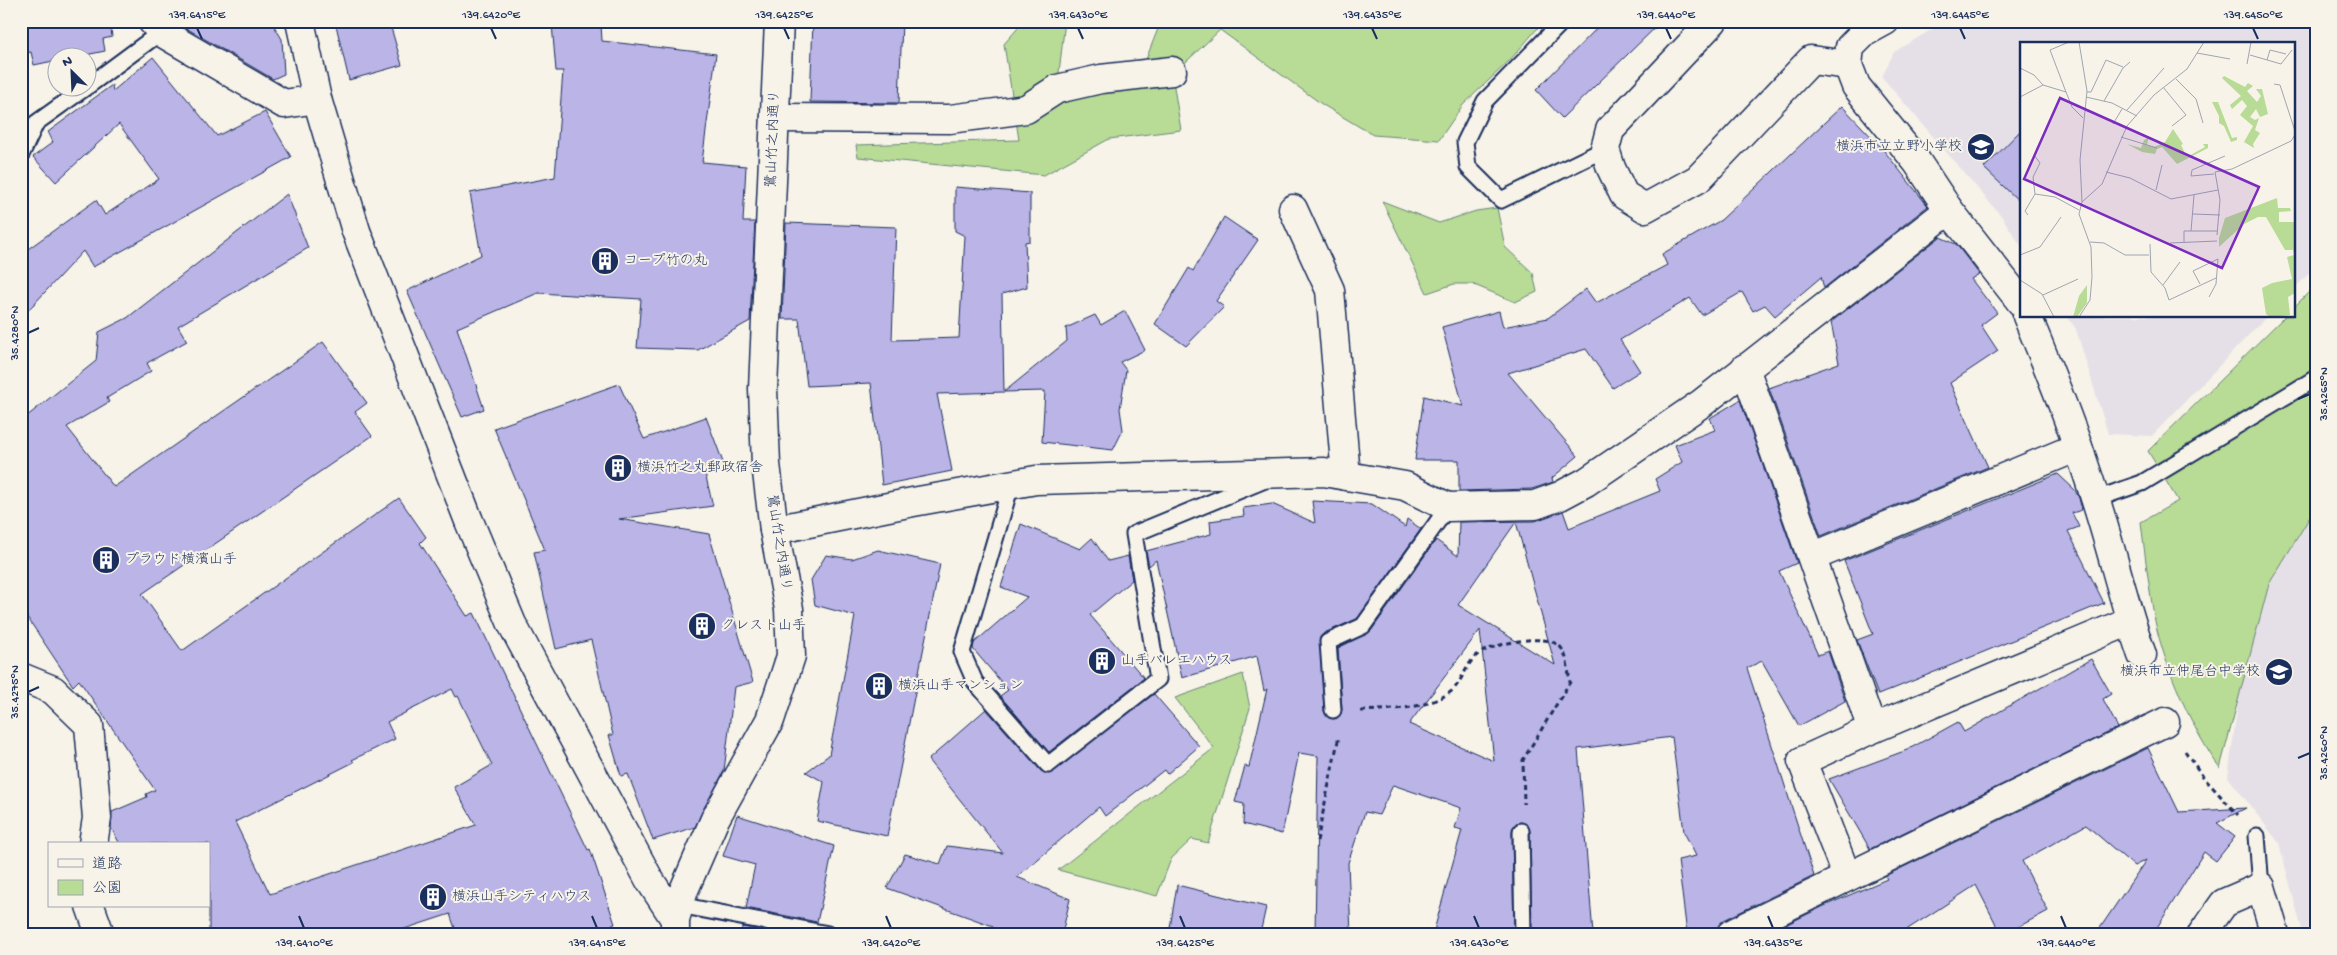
<svg xmlns="http://www.w3.org/2000/svg" width="2337" height="955" font-family="'Gochi Hand','Klee One',sans-serif">
<style>
.built{fill:#e5e0e7}
.green{fill:#b8db95;stroke:#6a857a}
.building{fill:#bbb4e6;stroke:#1b2f5e;fill-rule:evenodd}
.lines{fill:none;stroke-linecap:round;stroke-linejoin:round}
.service-casing{stroke:#1b2f5e;stroke-width:19}
.minor-casing{stroke:#1b2f5e;stroke-width:31}
.path{stroke:#1b2f5e;stroke-width:3;stroke-dasharray:5 4;stroke-linecap:butt}
.service{stroke:#f7f3e8;stroke-width:15}
.minor{stroke:#f7f3e8;stroke-width:28}
.ticks{fill:none;stroke:#1b2f5e;stroke-width:2}
.labels{text-anchor:middle;dominant-baseline:central;stroke-width:4;stroke-linejoin:round;paint-order:stroke}
.street-label{font-size:14px;fill:#1b2f5e;stroke:#f7f3e8}
.poi-label{font-size:14px;fill:#1b2f5e;stroke:#f7f3e8;text-anchor:start}
.inset-road{fill:none;stroke:#9fa5b1;stroke-width:1}
.view{fill:#7b2cbf;fill-opacity:0.15;stroke:#7b2cbf;stroke-width:2.5}
.inset-edge{fill:none;stroke:#1b2f5e;stroke-width:2.5}
.neatline{fill:none;stroke:#1b2f5e;stroke-width:2}
.ticks-label{font-size:12px;text-anchor:middle;fill:#1b2f5e}
</style>
<rect width="100%" height="100%" fill="#f7f3e8"/>
<filter id="ink" filterUnits="userSpaceOnUse"><feTurbulence type="fractalNoise" baseFrequency=".02" numOctaves="2"/><feDisplacementMap in="SourceGraphic" scale="10" xChannelSelector="R" yChannelSelector="G"/><feConvolveMatrix kernelMatrix="1 2 1 2 8 2 1 2 1" color-interpolation-filters="sRGB"/></filter>
<g filter="url(#ink)">
<!-- built -->
<g class="built">
<polygon points="1946,21 2316,21 2316,266 2293,290 2293,44 2021,44 2021,246 2002,217 1882,77 1894,52"/>
<polygon points="2067,316 2267,316 2152,436 2108,434 2076,329"/>
<polygon points="2316,485 2316,934 2303,934 2279,843 2228,777 2256,567"/>
</g>
<!-- green -->
<g class="green">
<polygon points="1024,21 1065,21 1058,81 1143,67 1161,21 1497,21 1503,26 1508,21 1544,21 1510,60 1463,105 1439,140 1373,135 1323,105 1220,30 1172,75 1181,130 1109,139 1044,175 858,157 856,145 1019,140 1004,44"/>
<polygon points="1382,201 1439,223 1476,211 1497,208 1505,247 1533,273 1537,292 1515,302 1472,284 1454,284 1427,293"/>
<path d="M2316 285V507L2269 584 2220 768C2193 732 2164 665 2155 621 2149 589 2145 555 2141 522L2178 501 2148 451 2285 316H2293V308Z"/>
<polygon points="1243,674 1250,708 1208,843 1192,839 1171,859 1157,896 1058,870 1214,748 1175,698"/>
</g>
<!-- building -->
<g class="building">
<polygon points="21,21 110,21 112,37 103,39 105,51 71,58 58,58 58,60 34,65 31,52 21,54"/>
<polygon points="174,21 271,21 282,39 284,74 273,79"/>
<polygon points="335,21 389,21 402,65 349,80"/>
<polygon points="813,21 902,21 899,103 810,102"/>
<polygon points="1604,21 1662,21 1562,118 1536,90"/>
<polygon points="552,24 601,24 602,41 716,54 702,162 746,166 743,222 755,222 750,321 698,350 637,348 641,299 538,293 457,328 484,409 462,417 407,291 481,255 470,193 555,177 563,71 556,71"/>
<polygon points="153,57 217,136 265,112 291,157 93,267 83,251 21,318 21,254 96,200 105,215 159,179 119,124 56,182 33,157 53,142 48,132 112,85 113,91"/>
<polygon points="1842,106 1881,147 1928,206 1824,288 1821,277 1775,316 1765,305 1753,311 1742,292 1702,315 1690,298 1620,340 1640,371 1613,388 1586,349 1508,373 1578,456 1552,478 1553,482 1532,489 1459,491 1459,460 1415,460 1424,396 1463,406 1442,327 1499,311 1503,327 1548,318 1586,289 1596,303 1667,265 1662,254 1721,220"/>
<polygon points="2021,130 2021,203 1984,168"/>
<polygon points="955,187 1030,193 1030,241 1025,242 1027,287 1002,294 1004,392 937,394 952,471 882,485 871,383 807,386 799,319 782,319 786,223 896,227 892,340 959,338 965,236 955,231"/>
<path d="M287 194 308 248 178 326 187 341 147 363 151 371 107 398 109 402 67 427 114 487 323 342 367 403 355 412 372 436 142 594 182 651 399 498 426 537 420 543 467 616 474 613 588 850 590 849 615 924 586 934H457L450 914 389 934H209V844H120L111 828 112 812 147 797 146 794 155 790 79 680 73 686 21 608V421L96 361 99 332 127 318ZM452 689 456 697 458 696 492 765 454 787 476 825 270 894 235 822 354 762 352 760 395 739 387 722Z"/>
<polygon points="1224,217 1258,240 1216,301 1224,307 1186,346 1155,324 1189,268 1193,271"/>
<polygon points="1940,237 1956,244 1976,270 1979,274 1971,279 1997,313 1981,325 1998,351 1950,383 1988,467 1821,536 1769,388 1839,363 1831,322"/>
<polygon points="1125,311 1145,350 1120,362 1126,370 1120,409 1123,430 1113,450 1042,442 1045,391 1004,392 1067,341 1066,328 1095,315 1101,325"/>
<polygon points="619,384 644,439 706,417 724,465 705,473 713,506 619,519 709,534 753,682 734,687 724,771 695,827 653,840 628,774 621,776 609,735 613,735 591,640 556,649 534,552 545,550 494,428"/>
<path d="M1740 400 1797 563 1779 571 1818 655 1828 651 1845 701 1799 726 1762 661 1747 668 1814 876 1724 920 1718 926 1716 934H1687L1678 860 1696 856 1684 832 1672 737 1578 749 1593 934H1532L1530 831 1529 826 1521 822 1516 823 1512 831 1514 934H1433L1462 830 1455 828 1461 808 1393 785 1379 815 1365 812 1348 863 1351 934H1315L1318 756 1299 753 1282 834 1243 824 1244 804 1235 802 1245 766 1249 767 1267 689 1264 691 1257 656 1182 678 1156 560 1149 566 1146 551 1211 534 1210 521 1244 516 1243 508 1272 504 1315 523 1312 501 1372 504 1405 527 1407 519 1421 529 1357 619 1324 633 1320 638 1324 711 1329 718 1334 719 1341 714 1342 709 1338 648 1371 631 1436 540 1458 556 1459 522 1535 521 1563 511 1569 528 1660 491 1655 479 1682 462 1675 445 1715 430 1710 418ZM1516 522 1555 665 1458 605ZM1480 630 1494 761 1409 724Z"/>
<polygon points="2058,474 2075,490 2079,498 2082,510 2072,513 2079,527 2068,531 2104,603 1878,695 1857,640 1873,634 1844,561"/>
<polygon points="1021,524 1080,549 1092,538 1108,561 1128,556 1132,580 1090,615 1144,678 1049,752 1000,696 1008,690 973,649 974,643 1027,597 1001,587"/>
<polygon points="878,550 940,564 887,836 817,821 824,782 806,772 829,755 855,616 815,605 811,580 826,555 852,559"/>
<polygon points="2091,659 2111,694 2103,699 2118,728 1870,849 1829,779 1907,750 1958,722 1964,732"/>
<polygon points="1154,694 1199,746 1167,774 1164,770 1105,816 1099,807 1017,877 1070,899 1062,934 990,934 993,926 887,888 905,854 940,864 947,846 1003,853 928,760 986,709 1041,771 1049,774"/>
<polygon points="2148,748 2179,812 2246,808 2217,823 2235,837 2216,861 2204,852 2153,934 2096,934 2146,860 2134,866 2086,825 2022,861 2048,911 2005,934 2001,934 1976,885 1900,934 1767,934 1824,906 1887,879 1885,876"/>
<polygon points="737,815 834,846 817,922 746,908 755,865 723,856"/>
<polygon points="1177,885 1266,907 1260,934 1169,934"/>
<polygon points="742,927 778,934 741,934"/>
</g>
<g class="lines">
<defs>
<g id="service">
<polyline points="1563,21 1485,101 1465,142 1468,167 1501,200 1605,149"/>
<polyline points="88,86 161,32"/>
<polyline points="21,155 36,123 85,88"/>
<polyline points="1011,485 962,652 975,682 1048,765 1158,679 1134,534 1265,480"/>
<polyline points="2096,499 2142,483 2316,378"/>
<polyline points="1333,710 1328,642 1363,626 1448,507"/>
<polyline points="1521,831 1523,934"/>
<polyline points="2257,836 2261,887"/>
<polyline points="679,905 828,934"/>
</g>
<g id="minor">
<polyline points="152,21 161,32 284,104 317,99"/>
<polyline points="300,21 317,99 356,231 469,521 512,624 649,879 675,919 675,934"/>
<polyline points="1713,21 1610,130 1605,149 1611,168 1624,195 1645,208 1698,179 1811,60 1848,65"/>
<polyline points="1885,21 1865,32 1850,47 1848,65 1856,86 1917,162 1949,210 2021,302"/>
<polyline points="775,118 950,119 1026,109 1057,89 1101,79 1172,71"/>
<polyline points="1293,209 1330,290 1346,476"/>
<path d="M2027 316C2052 376 2076 436 2095 498 2112 550 2124 604 2142 655"/>
<polyline points="1745,368 1872,729 2130,621"/>
<polyline points="774,530 913,502 1036,480 1324,472 1405,486 1448,507 1535,505 1560,496 1586,482 1702,403 1949,210"/>
<polyline points="1812,557 2078,447"/>
<polyline points="21,677 53,690 89,725 97,818 93,844"/>
<polyline points="1847,877 1802,761 1872,729"/>
<polyline points="90,906 100,934"/>
<polyline points="675,919 684,890 715,819 770,720 791,656 789,609 774,530 766,464 763,389 779,21"/>
<polyline points="1731,934 2165,722"/>
<polyline points="2202,934 2224,903 2261,887 2275,934"/>
</g>
</defs>
<!-- service casing -->
<use href="#service" class="service-casing"/>
<!-- minor casing -->
<use href="#minor" class="minor-casing"/>
<!-- path -->
<g class="path">
<path d="M1361 711C1390 709 1420 710 1446 695 1461 687 1464 667 1476 656 1490 644 1550 630 1562 649 1568 658 1568 671 1570 682L1523 760 1524 804"/>
<polyline points="2185,751 2204,778 2238,815"/>
<polyline points="1317,841 1339,736"/>
</g>
<!-- service -->
<use href="#service" class="service"/>
<!-- minor -->
<use href="#minor" class="minor"/>
</g>
</g>
<!-- ticks -->
<path class="ticks" d="M197 28 202 39M491 28 496 39M784 28 789 39M1078 28 1083 39M1372 28 1377 39M1666 28 1671 39M1960 28 1965 39M2253 28 2258 39M28 333 39 328M2298 399 2310 394M28 692 39 687M2298 758 2310 753M299 916 304 928M592 916 597 928M886 916 891 928M1180 916 1185 928M1474 916 1479 928M1768 916 1773 928M2061 916 2066 928"/>
<!-- icons -->
<defs>
<symbol id="school-disc" viewBox="-11 -11 22 22"><circle r="9.5" fill="#1b2f5e" stroke="#f7f3e8"/><path d="M0-5L7-2L0 1L-7-2ZM-4 1L0 2.5L4 1V4Q0 6-4 4Z" fill="#fff"/></symbol>
<symbol id="building-disc" viewBox="-11 -11 22 22"><circle r="9.5" fill="#1b2f5e" stroke="#f7f3e8"/><path d="M-4-6H4V6H1V3H-1V6H-4ZM-2.5-4.3h1.7v1.8h-1.7ZM.8-4.3h1.7v1.8H.8ZM-2.5-1h1.7V.8h-1.7ZM.8-1h1.7V.8H.8Z" fill="#fff"/></symbol>
</defs>
<g fill-rule="evenodd">
<use href="#school-disc" x="1965" y="131" width="32" height="32"/>
<use href="#building-disc" x="589" y="245" width="32" height="32"/>
<use href="#building-disc" x="602" y="452" width="32" height="32"/>
<use href="#building-disc" x="90" y="544" width="32" height="32"/>
<use href="#building-disc" x="686" y="610" width="32" height="32"/>
<use href="#building-disc" x="1086" y="645" width="32" height="32"/>
<use href="#school-disc" x="2263" y="656" width="32" height="32"/>
<use href="#building-disc" x="863" y="670" width="32" height="32"/>
<use href="#building-disc" x="417" y="881" width="32" height="32"/>
</g>
<g class="labels">
<!-- street labels -->
<g class="street-label">
<text transform="translate(774 139) rotate(-88)">鷺山竹之内通り</text>
<text transform="translate(778 543) rotate(81)">鷺山竹之内通り</text>
</g>
<!-- poi labels -->
<g class="poi-label">
<text x="1962" y="147" text-anchor="end">横浜市立立野小学校</text>
<text x="624" y="261">コープ竹の丸</text>
<text x="637" y="468">横浜竹之丸郵政宿舎</text>
<text x="125" y="560">プラウド横濱山手</text>
<text x="721" y="626">クレスト山手</text>
<text x="1121" y="661">山手バレエハウス</text>
<text x="2260" y="672" text-anchor="end">横浜市立仲尾台中学校</text>
<text x="898" y="686">横浜山手マンション</text>
<text x="452" y="897">横浜山手シティハウス</text>
</g>
</g>
<!-- overview -->
<g transform="translate(2020 42)">
<rect width="275" height="275" fill="#f7f3e8"/>
<path d="M204 34 225 45 228 41 233 44 227 49 237 60 241 54 236 47H242L248 72 240 75 236 67 230 75 235 78 239 76 235 88 240 91 233 102 234 106 224 100 233 84 220 73 227 64 222 58 212 67 210 63 221 54 202 36ZM192 60H198L212 96 217 95V98L211 100 204 84 199 81V74ZM153 87 163 102 161 103 167 115 185 105 183 102H188V106L157 122 142 105 137 107 135 112 122 110 107 102 121 106 124 98 129 95 127 103 134 105 145 100ZM257 156 258 166H270L271 169 259 170V180H275V251L268 255 270 273 250 275 246 272 242 246 252 241 272 237 267 215 274 213 273 208H265L246 175H238L224 182 199 205V196L205 176ZM67 243V261L57 275H53L59 254Z" fill="#b8db95"/>
<path class="inset-road" d="M59 0 67 49 60 118 62 160 59 172 71 205 72 235 70 258 59 275M177 11 210 17M230 13 261 22 272 8M247 18 250 8 266 12M227 22 231 0M0 26 14 33 23 43 46 50 52 65 63 76M156 37 176 57 183 81M254 42 260 43 275 89M143 45 166 73 152 84M46 50 30 8 49 0M67 50H71L86 18 103 25M0 55 23 43M66 55 92 61 117 74M84 59 103 26 110 20M107 68 144 26M93 82 102 67M101 95 137 106M86 130 110 136 151 157 198 148M194 132 171 134 172 128 205 114M136 148 142 123M15 152 35 155 59 168M174 153 171 189H197M62 160 82 142 107 84 134 53 167 27 184 0M173 172 200 173M8 173 5 169 15 152 13 135 20 121 14 113M197 193 200 158 195 130 212 127 271 99 275 93M70 200 84 201 105 213H129M150 201 197 199M164 201V189H171M130 202 131 230 145 246 149 258 196 236M0 213 20 205 41 175M0 238 22 252 34 275M180 242 173 229 198 217 196 242 189 255M143 243 160 220M23 253 58 237"/>
<path class="view" d="M40 56 239 145 202 226 4 137Z"/>
<rect width="275" height="275" class="inset-edge"/>
</g>
<!-- margin -->
<rect width="2337" height="955" fill="none" stroke="#f7f3e8" stroke-width="55"/>
<!-- legend -->
<rect x="48" y="842" width="162" height="65" fill="#f7f3e8" stroke="#9fa5b1"/>
<rect x="58" y="859" width="25" height="8" fill="#f7f3e8" stroke="#9fa5b1"/>
<text x="92" y="868" font-size="15" fill="#1b2f5e">道路</text>
<rect x="58" y="880" width="25" height="15" fill="#b8db95" stroke="#9fa5b1"/>
<text x="92" y="892" font-size="15" fill="#1b2f5e">公園</text>
<!-- north arrow -->
<g transform="translate(72 72) rotate(336)"><circle r="24" fill="#f7f3e8" stroke="#9fa5b1"/>
<path d="M0-4L9 19L0 12L-9 19Z" fill="#1b2f5e"/>
<text y="-8" font-size="14" font-weight="bold" text-anchor="middle" fill="#1b2f5e">N</text>
</g>
<rect x="28" y="28" width="2282" height="900" class="neatline"/>
<g class="ticks-label">
<text x="197" y="18">139.6415°E</text>
<text x="491" y="18">139.6420°E</text>
<text x="784" y="18">139.6425°E</text>
<text x="1078" y="18">139.6430°E</text>
<text x="1372" y="18">139.6435°E</text>
<text x="1666" y="18">139.6440°E</text>
<text x="1960" y="18">139.6445°E</text>
<text x="2253" y="18">139.6450°E</text>
<text transform="translate(14 333) rotate(-90)" y="4">35.4280°N</text>
<text transform="translate(2323 394) rotate(-90)" y="4">35.4265°N</text>
<text transform="translate(14 692) rotate(-90)" y="4">35.4275°N</text>
<text transform="translate(2323 753) rotate(-90)" y="4">35.4260°N</text>
<text x="304" y="946">139.6410°E</text>
<text x="597" y="946">139.6415°E</text>
<text x="891" y="946">139.6420°E</text>
<text x="1185" y="946">139.6425°E</text>
<text x="1479" y="946">139.6430°E</text>
<text x="1773" y="946">139.6435°E</text>
<text x="2066" y="946">139.6440°E</text>
</g>
</svg>
